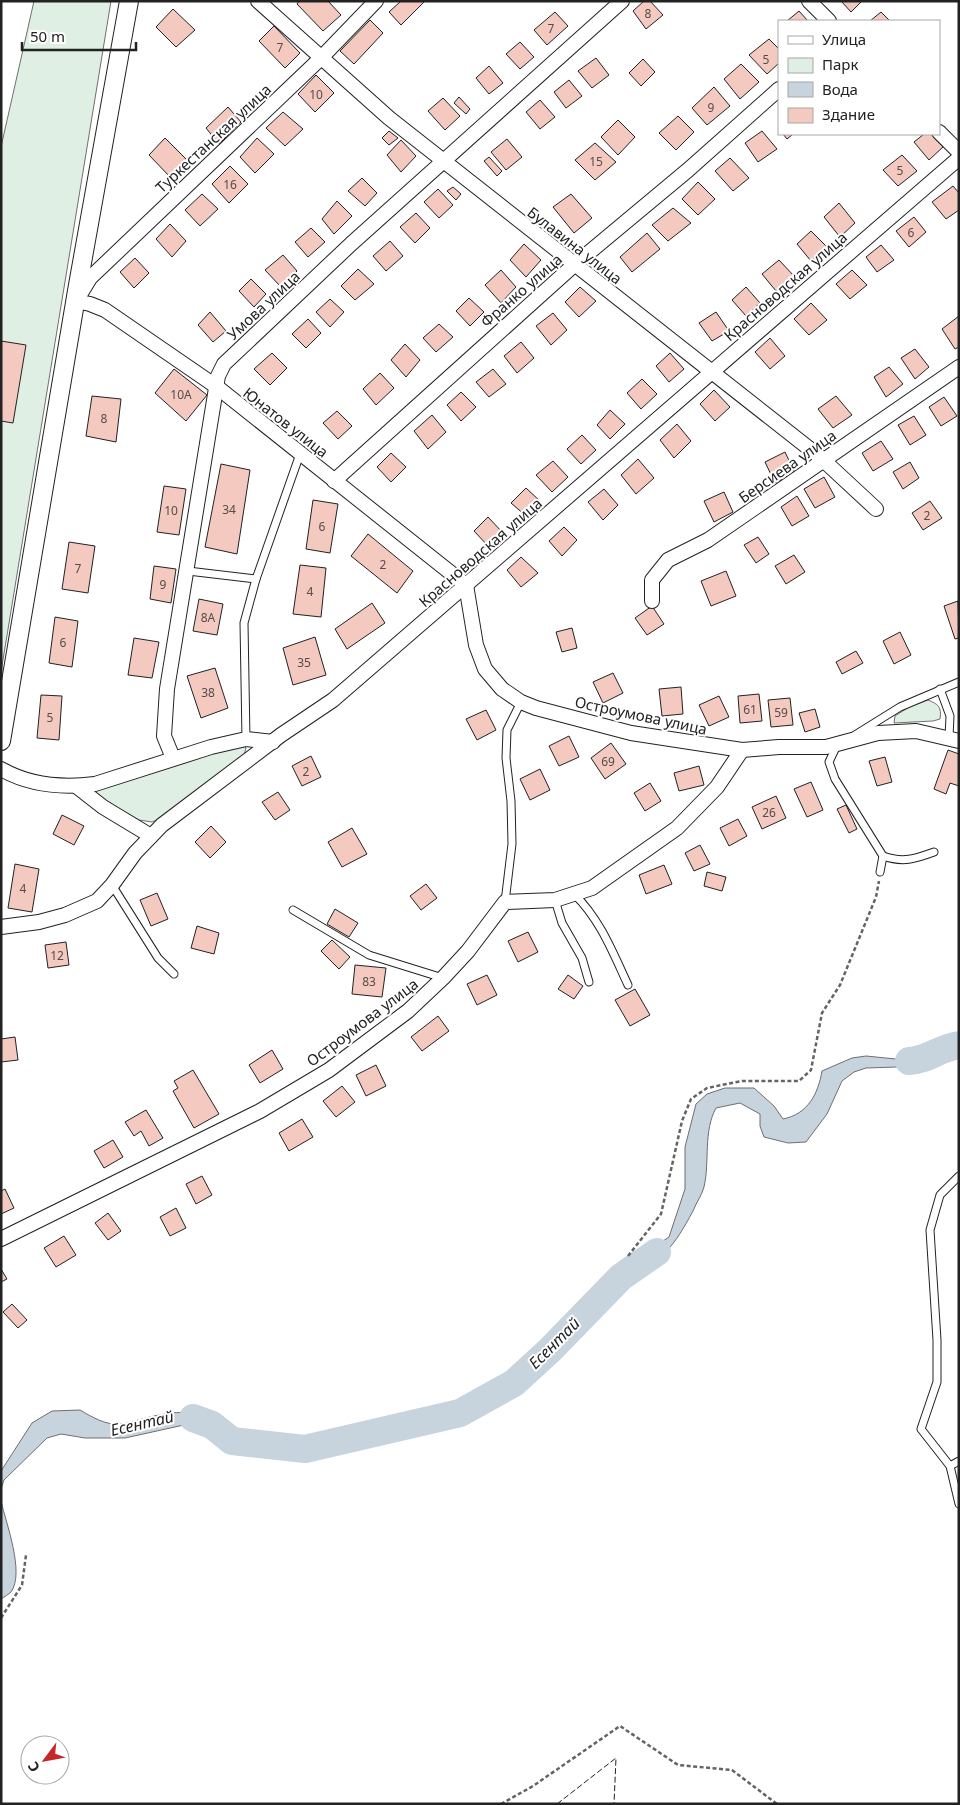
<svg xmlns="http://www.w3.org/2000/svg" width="960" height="1805" font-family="'Noto Sans',sans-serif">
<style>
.green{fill:#e0efe3;stroke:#6f6f6f}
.water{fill:#c7d3dd;stroke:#6f6f6f}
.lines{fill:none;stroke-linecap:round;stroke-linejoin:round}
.river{stroke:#c7d3dd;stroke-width:28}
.building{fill:#f3c9c0;stroke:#222}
.service-casing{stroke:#222;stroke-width:9}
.minor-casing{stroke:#222;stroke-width:16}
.tertiary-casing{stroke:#222;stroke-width:20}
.path{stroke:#646464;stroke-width:2.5;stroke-dasharray:4 2.5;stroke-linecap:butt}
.service{stroke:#fff;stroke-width:7}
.minor{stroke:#fff;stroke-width:14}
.tertiary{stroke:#fff;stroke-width:18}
.fence{stroke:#222;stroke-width:1;stroke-dasharray:6 2.5;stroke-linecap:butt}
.labels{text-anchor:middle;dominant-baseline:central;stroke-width:4;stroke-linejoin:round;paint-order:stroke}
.number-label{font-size:12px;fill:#564c4a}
.street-label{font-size:15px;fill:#222;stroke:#fff}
.water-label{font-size:16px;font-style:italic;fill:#222;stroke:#fff}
</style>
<rect width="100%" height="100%" fill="#fff"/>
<!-- green -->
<g class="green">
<polygon points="34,1 111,1 1,672 1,147"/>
<path d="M928 700C938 704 942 707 940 719L933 721 894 723 895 716 909 707Z"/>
<polygon points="242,744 246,748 244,755 165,816 152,822 139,820 93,794 98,787"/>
</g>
<!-- water -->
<g class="water">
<path d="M959 1043V1055L927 1066 866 1068 854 1072 842 1081 827 1114 806 1142 788 1143 764 1137 760 1126V1114L740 1103 716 1108C703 1132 710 1161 704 1187 702 1195 696 1203 693 1211 673 1248 665 1257 628 1278L626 1270 641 1256 669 1237 685 1189V1147L696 1104 707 1094 725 1088H754L774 1106 783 1119C808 1114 818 1094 822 1071L852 1058 866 1056 896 1059 925 1054Z"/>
<path d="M80 1410C92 1417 105 1425 119 1424 128 1424 137 1420 146 1418 185 1408 199 1410 229 1439L193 1423 125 1438H85L61 1434 47 1438 4 1480 1 1489V1471L32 1423 52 1411Z"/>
<path d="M1 1501C6 1523 25 1573 11 1592 9 1594 4 1597 1 1599Z"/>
</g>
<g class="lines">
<!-- river -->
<g class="river">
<path d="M909 1061C928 1060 939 1048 959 1045"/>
<polyline points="193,1418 212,1425 232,1441 305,1449 460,1413 514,1383 550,1350 621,1277 657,1252"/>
</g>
</g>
<!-- building -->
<g class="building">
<polygon points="299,1 328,1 341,15 323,31 297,4"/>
<polygon points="401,1 425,1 401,25 389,12"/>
<polygon points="644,1 650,1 663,15 646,29 633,11"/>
<polygon points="841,1 862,1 851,12"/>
<polygon points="173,9 195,30 176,47 156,27"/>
<polygon points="799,11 808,21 787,21"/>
<polygon points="555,12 568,26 547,45 534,30"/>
<polygon points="881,12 890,21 870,21"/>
<polygon points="370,20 383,33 354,64 340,51"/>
<polygon points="274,26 300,53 285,68 259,41"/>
<polygon points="769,39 779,49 779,63 767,74 749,55"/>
<polygon points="520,42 534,57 520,69 506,54"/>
<polygon points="596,58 609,75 592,88 578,71"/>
<polygon points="643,59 655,72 641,86 629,73"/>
<polygon points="741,64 759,82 740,99 724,79"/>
<polygon points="489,66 503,83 489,94 476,78"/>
<polygon points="316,75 334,93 315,112 298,94"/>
<polygon points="569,80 582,96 566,108 554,92"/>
<polygon points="714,87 730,106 707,125 692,108"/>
<polygon points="459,97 470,109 466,114 454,103"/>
<polygon points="443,98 460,116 445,130 428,111"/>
<polygon points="540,100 555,117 540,129 526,112"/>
<polygon points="228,107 241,122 219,144 206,128"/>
<polygon points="283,112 303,129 285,146 266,128"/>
<polygon points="678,116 694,132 676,150 659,133"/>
<polygon points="618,120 635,137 618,155 601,137"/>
<polygon points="389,131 398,138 389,145 382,138"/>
<polygon points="762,131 777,149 758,162 745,143"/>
<polygon points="783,134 793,134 787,139"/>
<polygon points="924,134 931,134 943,147 929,160 914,142"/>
<polygon points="165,138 189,162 172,179 149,155"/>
<polygon points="257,138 274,154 255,173 240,157"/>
<polygon points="507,139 522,157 506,170 491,152"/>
<polygon points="401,140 416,156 401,172 387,155"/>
<polygon points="595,143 616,162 595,180 575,160"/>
<polygon points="902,155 917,171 898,186 883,170"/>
<polygon points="489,157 502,171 497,176 484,161"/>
<polygon points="730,158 749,178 733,191 715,171"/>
<polygon points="230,166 248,184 229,203 212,184"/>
<polygon points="362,178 377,193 365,206 348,191"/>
<polygon points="698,182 715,199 698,215 682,199"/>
<polygon points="953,186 959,193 959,210 946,219 932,202"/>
<polygon points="453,187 461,194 456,200 447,191"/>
<polygon points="438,189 453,205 439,218 424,202"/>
<polygon points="202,194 218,209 200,226 185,210"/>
<polygon points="571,194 592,218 574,233 553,207"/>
<polygon points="337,201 352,216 334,234 322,219"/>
<polygon points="839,203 855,223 840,237 824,217"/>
<polygon points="673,208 691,223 668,241 652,225"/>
<polygon points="416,213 430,228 415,243 400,227"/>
<polygon points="914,217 926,232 909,247 896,231"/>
<polygon points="170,224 186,241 172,257 156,239"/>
<polygon points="311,228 325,242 308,257 295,242"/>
<polygon points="811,231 827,247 811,261 797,244"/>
<polygon points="647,233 660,249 632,272 620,257"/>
<polygon points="390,241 403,256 386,271 373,256"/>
<polygon points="524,244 541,260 526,277 510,260"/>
<polygon points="881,245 894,260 877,272 866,257"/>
<polygon points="283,255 297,271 281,287 265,270"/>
<polygon points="135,258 149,273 134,288 120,272"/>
<polygon points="779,260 794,276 776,291 762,274"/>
<polygon points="358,269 374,284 355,300 341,286"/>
<polygon points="501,270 516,287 501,303 485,285"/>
<polygon points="852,270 867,285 850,299 836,284"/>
<polygon points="251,279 266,294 254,307 239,291"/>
<polygon points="580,287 596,301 579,317 565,302"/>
<polygon points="746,287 760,303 746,316 732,300"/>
<polygon points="469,298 484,312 470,326 456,311"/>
<polygon points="330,299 344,312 330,327 316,312"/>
<polygon points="811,303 827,320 809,335 794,319"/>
<polygon points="210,312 226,331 213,342 198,325"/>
<polygon points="716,312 729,331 712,341 699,323"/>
<polygon points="553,313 567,330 551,345 536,326"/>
<polygon points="959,316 959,347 955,349 942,329"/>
<polygon points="308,319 321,333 306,348 292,334"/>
<polygon points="439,324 453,337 436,352 423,338"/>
<polygon points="770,338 785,356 770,369 755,352"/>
<polygon points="1,341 26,345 13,423 1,421"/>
<polygon points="521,342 534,358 517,373 504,356"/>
<polygon points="405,344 420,360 406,377 391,360"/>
<polygon points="915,349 929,367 915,379 901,358"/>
<polygon points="272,353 287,368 270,385 254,369"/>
<polygon points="670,353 684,369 669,382 656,366"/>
<polygon points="889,367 903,384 886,397 874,377"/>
<polygon points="174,369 207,395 186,421 155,393"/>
<polygon points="493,369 506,384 489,397 476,382"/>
<polygon points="380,373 394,388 376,405 363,389"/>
<polygon points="642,379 657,394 641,409 627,393"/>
<polygon points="714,390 730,407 715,421 700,404"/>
<polygon points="461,392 476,407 461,421 447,405"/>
<polygon points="92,396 121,399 116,442 86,436"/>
<polygon points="836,396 852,415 833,428 818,409"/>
<polygon points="944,397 957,416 941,426 929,407"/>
<polygon points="610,410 625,424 610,439 597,425"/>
<polygon points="337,411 352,426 338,439 323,423"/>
<polygon points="432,415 446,432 428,449 414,431"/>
<polygon points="914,416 926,435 910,445 898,425"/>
<polygon points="677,424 691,441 674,458 660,440"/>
<polygon points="582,435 596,450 581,464 567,449"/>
<polygon points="881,441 893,459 873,471 862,453"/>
<polygon points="785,452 795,473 775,483 765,462"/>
<polygon points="391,453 406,467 391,482 377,467"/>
<polygon points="638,459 654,478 636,494 621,475"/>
<polygon points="553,461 568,477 552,492 536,475"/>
<polygon points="910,462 919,478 903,489 893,472"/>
<polygon points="221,464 250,470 237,554 205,547"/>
<polygon points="824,477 835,497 815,508 804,489"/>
<polygon points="164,486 186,489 179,535 157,532"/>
<polygon points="526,488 541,502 526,516 511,503"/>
<polygon points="604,489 618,505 603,520 588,502"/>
<polygon points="724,492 733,512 714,522 704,501"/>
<polygon points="797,496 809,516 792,526 781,507"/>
<polygon points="313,500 338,504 330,553 306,549"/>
<polygon points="930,501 942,518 923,530 912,513"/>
<polygon points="488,517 504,534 489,547 474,531"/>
<polygon points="564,527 577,540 562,556 549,541"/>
<polygon points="368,534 413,571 397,593 351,556"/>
<polygon points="758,537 769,554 756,563 744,545"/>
<polygon points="69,542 95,546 88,593 62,589"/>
<polygon points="794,555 805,572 786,584 775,566"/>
<polygon points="521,557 538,573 521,587 507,570"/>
<polygon points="300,565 326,568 321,617 293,614"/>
<polygon points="154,566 176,569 171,603 150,599"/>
<polygon points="726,571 736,596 711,606 701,581"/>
<polygon points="199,599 223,604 217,635 193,631"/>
<polygon points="958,601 959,638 955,639 944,606"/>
<polygon points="372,603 385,623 347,649 335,629"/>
<polygon points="652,606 664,624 647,635 635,618"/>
<polygon points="55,617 78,621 72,667 49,663"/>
<polygon points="572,628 577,648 562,652 556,632"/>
<polygon points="900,632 911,655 894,664 883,641"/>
<polygon points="315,637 326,675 293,685 283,648"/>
<polygon points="134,638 159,642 152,678 128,675"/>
<polygon points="856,651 863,663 842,674 836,662"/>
<polygon points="215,668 228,708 201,718 187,676"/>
<polygon points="613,673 623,693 603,703 593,682"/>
<polygon points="681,687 683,714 662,716 659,689"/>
<polygon points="759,694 762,721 740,723 738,696"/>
<polygon points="41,695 62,696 59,740 37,738"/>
<polygon points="719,696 729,717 709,726 699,705"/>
<polygon points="790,698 793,725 771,727 768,700"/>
<polygon points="815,709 820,727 805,732 799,713"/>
<polygon points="486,710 496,730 477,740 466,719"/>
<polygon points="569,736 579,757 559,766 549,746"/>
<polygon points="611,743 626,764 605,779 591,758"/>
<polygon points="948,750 959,754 959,786 950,783 946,794 934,789"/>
<polygon points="311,756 321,777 302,786 292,766"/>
<polygon points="885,757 892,782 877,786 869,761"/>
<polygon points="699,766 704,785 679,791 674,773"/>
<polygon points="540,769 550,790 530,800 520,779"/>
<polygon points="811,782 823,810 807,817 794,789"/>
<polygon points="650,783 661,801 645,811 634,793"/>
<polygon points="278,792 290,810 275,820 262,802"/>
<polygon points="776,796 786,818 762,829 752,807"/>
<polygon points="846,805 857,829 849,833 837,809"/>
<polygon points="62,815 84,826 74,845 53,834"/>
<polygon points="738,819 747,836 729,846 720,828"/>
<polygon points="211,826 226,842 210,858 195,842"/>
<polygon points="352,828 367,854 342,867 328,842"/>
<polygon points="700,845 710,864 694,871 685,853"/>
<polygon points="15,864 39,869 32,912 8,908"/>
<polygon points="664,865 672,884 646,894 639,875"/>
<polygon points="707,872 726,877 722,891 704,886"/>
<polygon points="426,884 437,898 421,910 410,896"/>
<polygon points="157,893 168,919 151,926 140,900"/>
<polygon points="335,909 358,923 349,937 327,924"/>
<polygon points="197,926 219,933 214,954 191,948"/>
<polygon points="528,932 538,952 518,962 508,941"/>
<polygon points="332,940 350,957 339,969 321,951"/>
<polygon points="66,942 69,965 48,968 45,945"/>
<polygon points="355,965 386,968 382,997 352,994"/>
<polygon points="487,975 497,995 477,1005 467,984"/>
<polygon points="568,975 583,986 574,999 558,989"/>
<polygon points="635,989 650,1015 630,1026 615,1000"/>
<polygon points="438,1016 449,1031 422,1051 411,1037"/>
<polygon points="15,1037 18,1060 1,1062 1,1039"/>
<polygon points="272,1050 283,1069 260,1083 249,1065"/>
<polygon points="376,1065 386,1086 366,1096 356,1075"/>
<polygon points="193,1070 219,1114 194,1128 173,1091 178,1088 174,1081"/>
<polygon points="342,1086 355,1102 336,1117 323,1101"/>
<polygon points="146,1110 163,1138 149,1146 141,1131 134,1136 125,1122"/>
<polygon points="302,1119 313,1137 289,1151 279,1133"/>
<polygon points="113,1140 123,1157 104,1168 94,1151"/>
<polygon points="202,1176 212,1195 196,1204 186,1184"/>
<polygon points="5,1189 14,1208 1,1214 1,1191"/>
<polygon points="176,1208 186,1228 170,1236 160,1217"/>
<polygon points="108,1213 121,1231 108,1240 95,1223"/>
<polygon points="64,1236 76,1255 56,1267 44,1248"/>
<polygon points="1,1269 7,1279 1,1282"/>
<polygon points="12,1304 27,1320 18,1328 3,1312"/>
</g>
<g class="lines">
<defs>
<g id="service">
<polyline points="188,571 256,579 300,454"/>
<polyline points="940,689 950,716 949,737"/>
<polyline points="855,735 900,707 959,682"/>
<polyline points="246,739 244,623 256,579"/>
<polyline points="837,745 829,762 835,779 883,856 880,872"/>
<path d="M883 856C903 863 915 859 934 852"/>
<polyline points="112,885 158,958 174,974"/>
<path d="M574 894C600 919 613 953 628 985"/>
<polyline points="555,900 562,923 582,958 589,982"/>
<polyline points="505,902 512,844 511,801 506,758 507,730 521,702"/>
<polyline points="293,910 369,955 443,978"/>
<polyline points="959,1176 940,1195 930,1230 937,1340 937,1382 921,1429 950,1466 959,1504"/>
<polyline points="950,1466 959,1461"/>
</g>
<g id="minor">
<polyline points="258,1 389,118 820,457 876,509"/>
<polyline points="376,1 321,58 90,278 76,301 90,304 105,310 217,387 466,585 476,645 485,669 502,689 521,702 536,708 631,733 742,750 779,747 826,747 878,733 916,731 959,741"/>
<polyline points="809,1 829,21"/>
<polyline points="939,132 959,152"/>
<polyline points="334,481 574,265 688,170 779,89"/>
<polyline points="652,601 652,580 668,560 708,540 959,367"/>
<polyline points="173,758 164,736 167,689 218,376 224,364 351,244 622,1"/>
<path d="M1 769C29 785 63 788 95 784L211 747 246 739 273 742"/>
<polyline points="76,786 103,807 151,836"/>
<polyline points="1,927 39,922 65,915 97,901 112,885 135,853 162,825 281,735 333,700 959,158"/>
<polyline points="1,1239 260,1111 329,1070 408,1011 443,978 468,951 505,902 555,900 592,888 677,828 717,787 742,750"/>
</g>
<polyline id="tertiary" points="1,741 78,285 129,1"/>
</defs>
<!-- service casing -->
<use href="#service" class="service-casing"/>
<!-- minor casing -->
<use href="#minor" class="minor-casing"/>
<!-- tertiary casing -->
<use href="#tertiary" class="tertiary-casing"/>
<!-- path -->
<g class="path">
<polyline points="628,1256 661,1214 682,1121 691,1099 707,1088 742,1081 799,1081 811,1070 822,1013 840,985 876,897 879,881"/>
<polyline points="1,1618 22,1585 26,1555"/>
<polyline points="501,1804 533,1786 620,1726 678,1765 732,1770 777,1804"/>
</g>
<!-- service -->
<use href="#service" class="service"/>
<!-- minor -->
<use href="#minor" class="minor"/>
<!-- tertiary -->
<use href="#tertiary" class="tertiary"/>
<!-- fence -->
<polyline class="fence" points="557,1804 616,1758 614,1804"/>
</g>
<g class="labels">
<!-- number labels -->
<g class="number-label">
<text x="648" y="13">8</text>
<text x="551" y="28">7</text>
<text x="280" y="47">7</text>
<text x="766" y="59">5</text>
<text x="316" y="94">10</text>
<text x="711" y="107">9</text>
<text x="596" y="161">15</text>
<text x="900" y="170">5</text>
<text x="230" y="184">16</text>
<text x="911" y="232">6</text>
<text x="181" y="394">10А</text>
<text x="104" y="418">8</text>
<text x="229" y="509">34</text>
<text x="171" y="510">10</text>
<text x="927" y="515">2</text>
<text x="322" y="526">6</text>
<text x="383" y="564">2</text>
<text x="78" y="568">7</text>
<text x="163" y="584">9</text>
<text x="310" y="591">4</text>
<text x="208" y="617">8А</text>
<text x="63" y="642">6</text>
<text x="304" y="662">35</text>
<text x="208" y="692">38</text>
<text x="750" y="709">61</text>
<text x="781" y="712">59</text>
<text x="50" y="717">5</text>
<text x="608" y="761">69</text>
<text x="306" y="771">2</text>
<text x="769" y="812">26</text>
<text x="23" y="888">4</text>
<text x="57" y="955">12</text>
<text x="369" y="981">83</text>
</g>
<!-- street labels -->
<g class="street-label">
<text transform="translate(213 138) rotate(-43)">Туркестанская улица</text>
<text transform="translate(575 245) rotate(38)">Булавина улица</text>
<text transform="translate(785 286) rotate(-41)">Красноводская улица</text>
<text transform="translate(521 290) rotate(-41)">Франко улица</text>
<text transform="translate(263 305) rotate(-43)">Умова улица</text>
<text transform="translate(286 422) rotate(38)">Юнатов улица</text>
<text transform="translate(787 466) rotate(-35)">Берсиева улица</text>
<text transform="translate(480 552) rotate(-41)">Красноводская улица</text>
<text transform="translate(641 715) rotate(12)">Остроумова улица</text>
<text transform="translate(362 1022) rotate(-37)">Остроумова улица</text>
</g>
<!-- water labels -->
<g class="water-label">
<text transform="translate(554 1343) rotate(-45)">Есентай</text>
<text transform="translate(142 1423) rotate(-13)">Есентай</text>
</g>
</g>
<!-- border -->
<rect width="960" height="1805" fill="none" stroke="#222222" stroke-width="5"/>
<!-- legend -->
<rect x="778" y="20" width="162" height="115" fill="#ffffff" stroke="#a7a7a7"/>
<rect x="788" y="36" width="25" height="8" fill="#ffffff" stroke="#a7a7a7"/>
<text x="822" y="45" font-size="15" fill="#222222">Улица</text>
<rect x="788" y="58" width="25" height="15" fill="#e0efe3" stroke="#a7a7a7"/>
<text x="822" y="70" font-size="15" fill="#222222">Парк</text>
<rect x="788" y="82" width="25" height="15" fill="#c7d3dd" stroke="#a7a7a7"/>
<text x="822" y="95" font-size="15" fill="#222222">Вода</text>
<rect x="788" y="108" width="25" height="15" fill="#f3c9c0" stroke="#a7a7a7"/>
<text x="822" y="120" font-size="15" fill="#222222">Здание</text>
<!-- north arrow -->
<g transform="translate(45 1760) rotate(238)"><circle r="24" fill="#ffffff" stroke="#a7a7a7"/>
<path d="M0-4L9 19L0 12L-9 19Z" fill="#c62828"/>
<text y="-8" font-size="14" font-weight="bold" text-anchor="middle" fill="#222222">С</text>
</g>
<!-- scale -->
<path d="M22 42v8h114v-8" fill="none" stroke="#222222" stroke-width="2.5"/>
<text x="30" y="42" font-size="15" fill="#222222" stroke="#ffffff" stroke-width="4" paint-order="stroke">50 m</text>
</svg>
